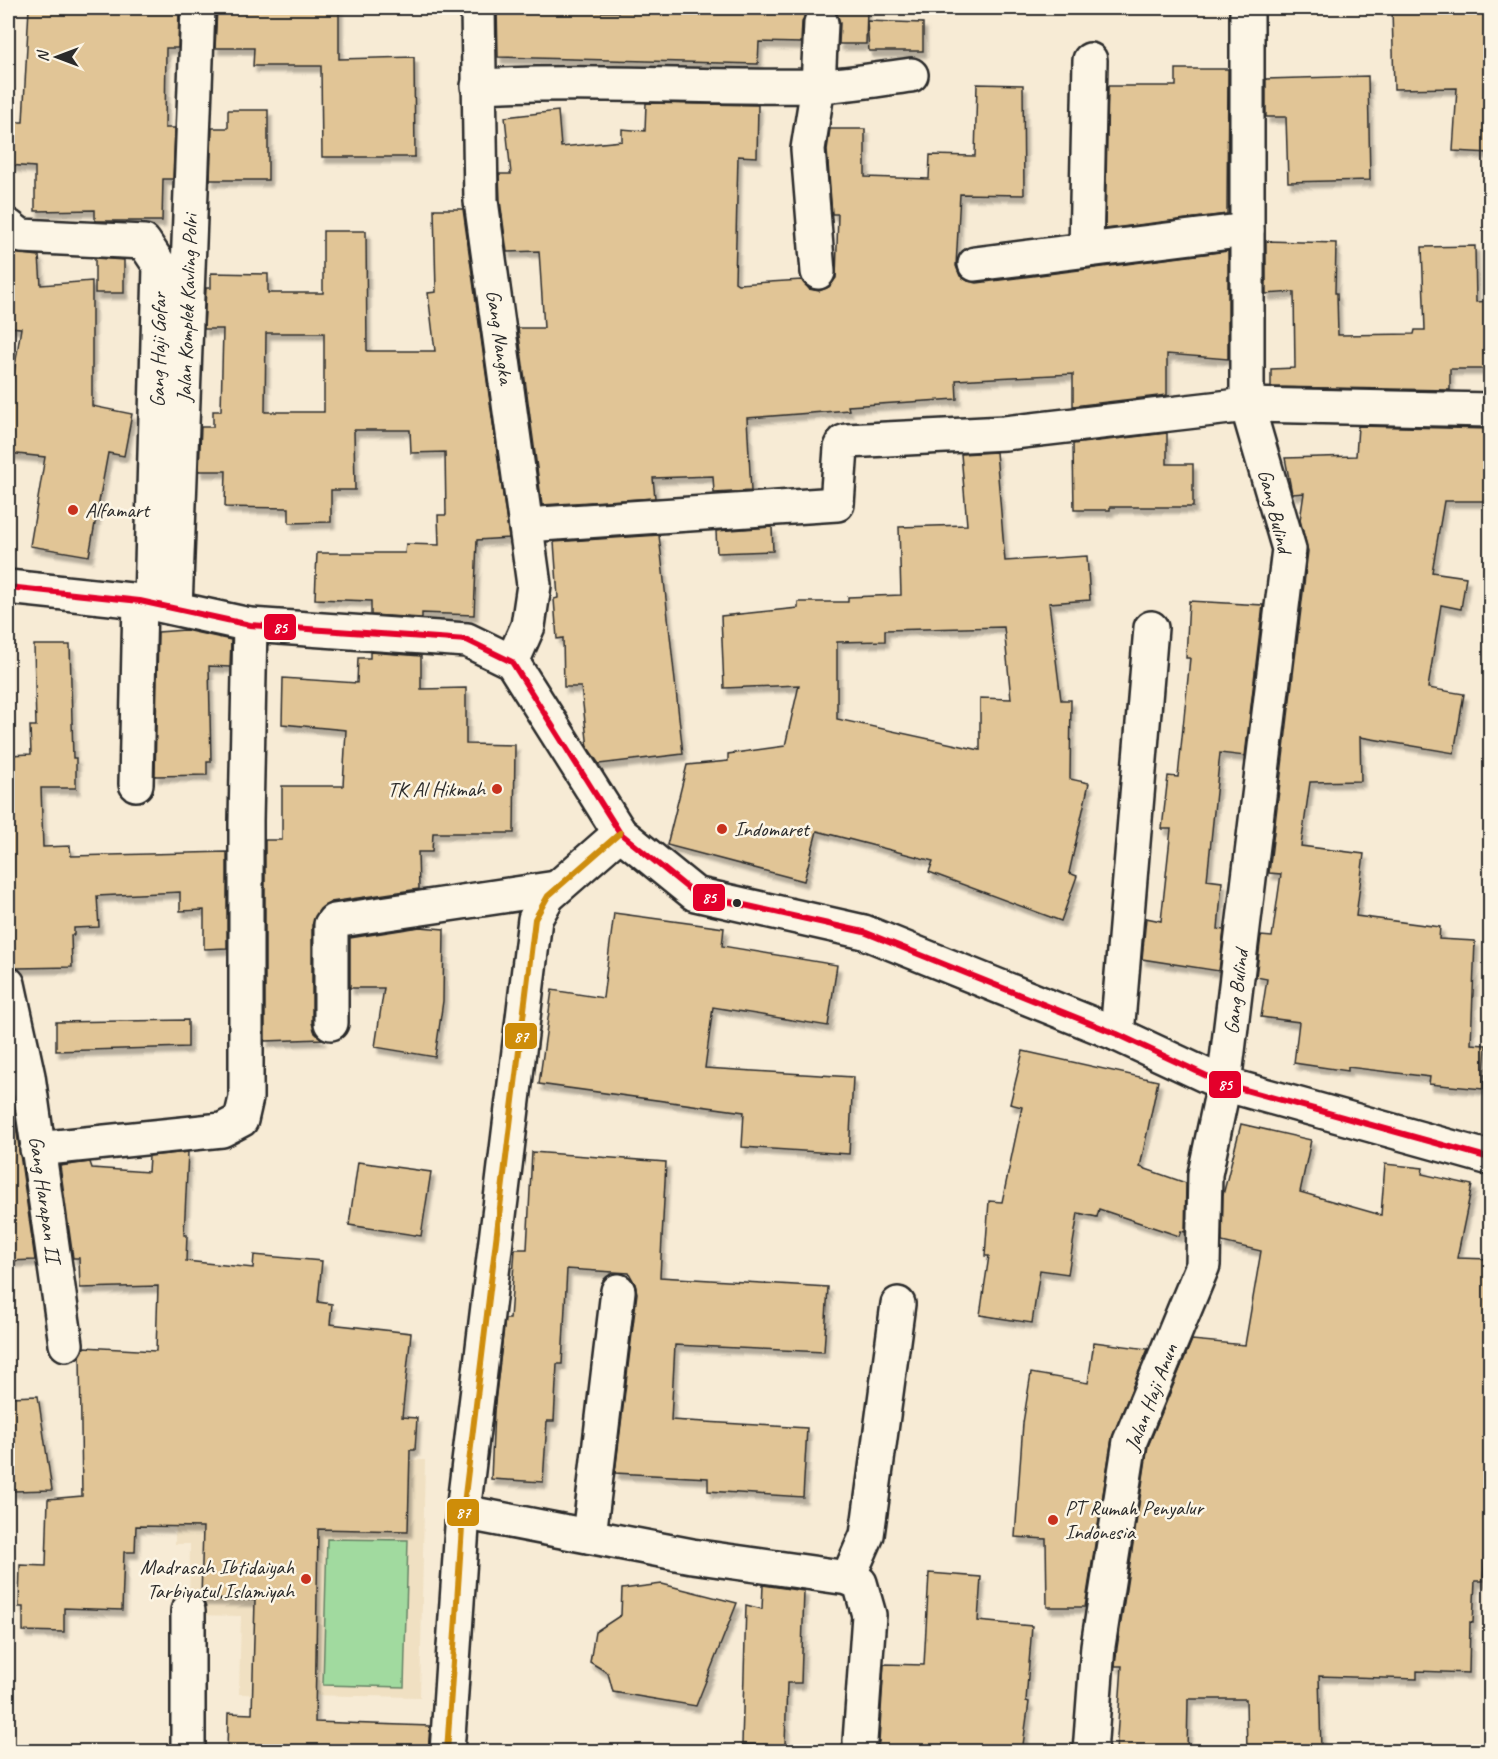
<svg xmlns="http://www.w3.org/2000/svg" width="1498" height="1759" font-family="Caveat,sans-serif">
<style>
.built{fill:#f0e0c2}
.green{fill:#a1da9f;stroke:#668265;stroke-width:1.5}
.building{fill:#e1c596;stroke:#2b2b2b;stroke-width:1.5;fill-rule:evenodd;filter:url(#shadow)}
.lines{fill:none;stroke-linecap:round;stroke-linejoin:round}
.minor-casing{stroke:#2b2b2b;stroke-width:38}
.major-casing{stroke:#2b2b2b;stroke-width:38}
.minor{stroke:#fcf5e5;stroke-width:33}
.major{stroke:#fcf5e5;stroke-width:33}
.bus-1-casing{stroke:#fcf5e5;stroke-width:10}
.bus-2-casing{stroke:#fcf5e5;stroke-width:10}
.bus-1{stroke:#e4002b;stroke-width:6}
.bus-2{stroke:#ce8d09;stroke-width:6}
.poi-dot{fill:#c8321e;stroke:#fcf5e5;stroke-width:2}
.bus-dot{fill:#2b2b2b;stroke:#fcf5e5;stroke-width:2}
.labels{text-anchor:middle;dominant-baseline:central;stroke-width:5;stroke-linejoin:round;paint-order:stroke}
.street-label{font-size:21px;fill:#2b2b2b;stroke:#fcf5e5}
.poi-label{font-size:21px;fill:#2b2b2b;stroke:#fcf5e5;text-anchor:start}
.line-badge{stroke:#fcf5e5;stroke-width:2}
.badge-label{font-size:16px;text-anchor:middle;font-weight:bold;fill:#fff}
</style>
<defs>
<filter id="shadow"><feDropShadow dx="3.5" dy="6" stdDeviation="1.5" flood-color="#0004"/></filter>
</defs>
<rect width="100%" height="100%" fill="#f7ebd5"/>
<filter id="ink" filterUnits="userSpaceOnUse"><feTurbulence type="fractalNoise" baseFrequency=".0167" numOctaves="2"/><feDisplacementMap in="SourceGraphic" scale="12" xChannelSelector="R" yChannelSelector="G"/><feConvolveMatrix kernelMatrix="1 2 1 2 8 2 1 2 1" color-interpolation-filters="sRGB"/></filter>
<g filter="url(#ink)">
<!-- built -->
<polygon class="built" points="328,1458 425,1460 420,1697 239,1694 241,1616 189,1615 190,1544 175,1544 176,1463"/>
<!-- green -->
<polygon class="green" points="327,1539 408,1540 404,1687 323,1685"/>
<!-- building -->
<g class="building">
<polygon points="29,8 179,8 178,48 166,48 165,128 175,128 173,179 163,179 162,221 95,221 95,210 35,211 35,167 8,165 8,122 23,122"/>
<polygon points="217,8 339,8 339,59 414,57 415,157 322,157 321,66 253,66 254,48 215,48"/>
<polygon points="497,8 582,8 582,12 641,12 641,8 811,8 802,22 801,43 759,42 758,64 498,57"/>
<polygon points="831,8 867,8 866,44 839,44 840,23 837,14"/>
<polygon points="1392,8 1491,8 1491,153 1453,151 1457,88 1394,89"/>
<polygon points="867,21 923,23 923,51 869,51"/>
<polygon points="1176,69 1228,69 1227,214 1105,229 1108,86 1176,86"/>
<polygon points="1368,76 1370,180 1288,182 1286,117 1266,117 1266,79"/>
<polygon points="977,84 1023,85 1024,195 960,194 956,266 960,276 968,281 977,283 1228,251 1228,359 1167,354 1167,395 1073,406 1073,374 956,380 957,399 848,406 849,410 747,418 751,491 714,493 713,476 653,478 655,498 542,505 518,328 544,328 539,251 507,252 500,200 499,174 511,174 505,117 558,111 561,147 622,141 622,129 645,131 646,103 758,105 757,157 738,156 735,282 738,284 802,280 809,289 819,291 829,287 836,278 838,214 832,214 827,150 830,129 865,129 865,177 929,179 930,155 975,156"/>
<polygon points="228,110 268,110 268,180 210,180 212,128 228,128"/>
<path d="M434 209H463L509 538 477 540 474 615 422 613V618L371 615V601L315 599 317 553H405L406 544 439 545 438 515H446L445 452 411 453 410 430H354L355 490H331V522L289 523V508L225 507 226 471H199L201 427H213V411H221L223 329H204L206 288H211V273L268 274V293H323V231H366L367 351H435L428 293 436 292ZM266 333H324V412H265Z"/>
<polygon points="1266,241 1336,243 1335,293 1337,293 1338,335 1414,334 1415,330 1425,330 1422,247 1475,246 1476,302 1491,301 1489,369 1450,369 1450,390 1271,387 1271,369 1295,368 1294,292 1266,294"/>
<polygon points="8,252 39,256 41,285 92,281 92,406 132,414 124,456 108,453 89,556 30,546 45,457 8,453 11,392 21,328 8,327"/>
<polygon points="95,258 124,260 124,293 95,293"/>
<polygon points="1358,426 1490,429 1491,501 1444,501 1432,572 1466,577 1461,609 1441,605 1428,688 1464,694 1454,753 1360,737 1361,781 1310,782 1301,846 1364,854 1356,916 1440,927 1439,939 1475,941 1471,1044 1486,1045 1483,1089 1429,1084 1430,1077 1348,1067 1348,1071 1294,1063 1299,1022 1261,1017 1267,979 1256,977 1261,936 1272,937 1281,874 1269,873 1308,551 1300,520 1304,493 1292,494 1285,458 1356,456"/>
<polygon points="1167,433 1167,464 1193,464 1193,507 1110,507 1110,510 1074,510 1073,444"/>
<path d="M996 452 1005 561 1087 556 1090 600 1049 603 1061 700H1071L1070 779 1089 783 1069 873 1077 876 1061 921 929 872 933 861 817 831 804 881 667 845 687 765 728 761V754L785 746 799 685 724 688 721 616 798 608V602H848V597L901 595 899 527 967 525 961 454ZM1004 627 1011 699 980 698V750L837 719V642L885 641V630Z"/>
<polygon points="772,527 773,551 717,553 716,531"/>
<polygon points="659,535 683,754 599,764 588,748 581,687 564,687 563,638 557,639 554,599 558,598 554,542"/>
<polygon points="1189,601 1263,605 1245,756 1220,753 1207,880 1222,882 1218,929 1224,930 1219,971 1142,959 1146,918 1161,921 1171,829 1162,829 1168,776 1178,777 1190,658 1186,658"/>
<polygon points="185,630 231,640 230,667 209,666 211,762 207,762 207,775 155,776 158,632"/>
<polygon points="34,645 70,645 73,758 76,758 76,788 41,788 43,847 70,846 71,856 227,852 227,948 204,949 204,910 180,911 180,892 97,896 99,927 74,928 74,935 71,935 72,967 17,968 8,966 8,755 31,754 30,726 36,726"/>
<polygon points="370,652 421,656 421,689 466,688 466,744 515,745 514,833 433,833 432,852 418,852 419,889 331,902 320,909 312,925 312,1023 315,1033 322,1039 265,1041 265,840 282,840 282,786 343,786 346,730 282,724 283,678 357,683 358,658 370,658"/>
<polygon points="614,913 724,928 722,946 837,965 828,1026 713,1007 705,1068 853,1077 849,1154 742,1147 744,1112 539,1084 552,990 603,998"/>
<polygon points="420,927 444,929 443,1001 435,1057 375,1047 384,988 350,988 350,938"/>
<polygon points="188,1020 188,1047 56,1051 56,1022"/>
<polygon points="1023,1051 1158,1081 1140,1167 1186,1183 1185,1232 1181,1231 1179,1236 1099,1209 1097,1217 1078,1213 1068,1274 1040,1270 1032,1323 980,1315 989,1256 985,1256 989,1201 1002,1202 1022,1107 1010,1104"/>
<polygon points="8,1112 14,1112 35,1260 8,1261"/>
<polygon points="1241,1124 1311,1140 1300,1192 1381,1215 1385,1164 1423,1168 1422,1174 1472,1185 1457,1258 1491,1259 1491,1520 1487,1520 1483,1581 1475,1581 1473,1623 1470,1622 1469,1673 1417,1671 1417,1679 1319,1676 1321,1752 1247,1752 1246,1699 1188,1699 1187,1752 1116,1752 1122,1666 1115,1666 1117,1648 1148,1446 1192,1340 1245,1345 1261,1251 1222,1242 1223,1195"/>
<polygon points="188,1152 184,1235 187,1235 186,1261 253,1268 254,1255 322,1261 318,1302 332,1304 330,1324 411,1333 402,1417 417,1418 415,1450 410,1450 408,1531 318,1529 315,1722 430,1726 428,1752 227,1752 228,1713 252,1714 255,1600 201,1599 203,1527 136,1526 135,1552 124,1552 122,1610 64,1608 64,1632 23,1631 23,1607 19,1607 20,1565 46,1566 48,1499 82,1496 80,1355 84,1347 156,1351 158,1286 80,1288 79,1258 73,1258 60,1166 90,1162 92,1168 148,1172 149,1156"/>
<polygon points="532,1152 666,1162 660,1277 828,1287 824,1352 675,1345 671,1420 807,1428 803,1497 708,1491 708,1478 615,1473 637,1293 635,1284 629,1273 567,1269 562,1364 557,1364 554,1421 547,1421 543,1482 491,1479 494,1411 505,1319 510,1319 515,1249 527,1249"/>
<polygon points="358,1162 431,1172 421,1236 349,1225"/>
<polygon points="1094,1342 1148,1349 1112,1438 1085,1607 1047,1607 1046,1539 1015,1537 1023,1423 1031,1373 1088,1383"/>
<polygon points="38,1396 52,1490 12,1491 8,1397"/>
<polygon points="929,1573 981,1577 978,1621 1032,1626 1026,1701 1029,1702 1022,1752 875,1752 879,1742 884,1664 924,1665"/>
<polygon points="662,1584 737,1603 696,1706 613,1692 608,1673 590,1662 595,1632 621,1615 622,1589"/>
<polygon points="763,1585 804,1591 801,1683 787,1683 785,1745 742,1744 746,1605 762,1609"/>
</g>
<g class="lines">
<defs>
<g id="minor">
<polyline points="478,8 481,201 534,585 528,626 512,662"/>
<path d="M478 86C591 80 703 88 816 86 847 85 880 79 911 75"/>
<polyline points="8,226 21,236 144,242 160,266 151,603"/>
<polyline points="1086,250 1090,60"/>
<polyline points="975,264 1247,230"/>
<polyline points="818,272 808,149 818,86 821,23"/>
<polyline points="526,525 837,504 841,448 844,442 847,441 1005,433 1247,405 1490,410"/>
<polyline points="175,608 198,8"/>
<polyline points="136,784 140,601"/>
<polyline points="8,984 28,1076 66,1344"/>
<polyline points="331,1023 331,925 334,921 556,888"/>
<polyline points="1117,1034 1151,628"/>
<polyline points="37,1149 222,1130 241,1120 246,1098 246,821 250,625"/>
<polyline points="463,1512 692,1556 848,1578 860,1583 869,1615 860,1741"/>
<polyline points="589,1536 618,1291"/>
<polyline points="848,1578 867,1535 898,1304"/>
<polyline points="188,1611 188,1752"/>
<polyline points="447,1752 463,1512 535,919 548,896 620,833"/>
<polyline points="1090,1752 1098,1646 1130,1441 1203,1265 1205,1174 1224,1084 1289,549 1247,405 1247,8"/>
</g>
<polyline id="major" points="8,587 140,601 250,625 467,640 512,662 620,833 695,894 864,932 1117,1034 1224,1084 1490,1158"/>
</defs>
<!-- minor casing -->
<use href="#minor" class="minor-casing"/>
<!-- major casing -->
<use href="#major" class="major-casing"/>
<!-- minor -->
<use href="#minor" class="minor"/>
<!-- major -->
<use href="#major" class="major"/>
<defs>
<polyline id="bus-1" points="8,587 140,601 250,625 467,640 512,662 620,833 695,894 864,932 1117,1034 1224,1084 1490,1158"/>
<polyline id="bus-2" points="447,1752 463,1512 535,919 548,896 620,833"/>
</defs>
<!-- bus-1 casing -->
<use href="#bus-1" class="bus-1-casing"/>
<!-- bus-2 casing -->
<use href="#bus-2" class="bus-2-casing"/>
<!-- bus-1 -->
<use href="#bus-1" class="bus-1"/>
<!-- bus-2 -->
<use href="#bus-2" class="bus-2"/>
</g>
</g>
<!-- markers -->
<g class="poi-dot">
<circle cx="73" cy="510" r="6"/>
<circle cx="497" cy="789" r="6"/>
<circle cx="722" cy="829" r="6"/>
<circle cx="1053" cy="1520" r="6"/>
<circle cx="306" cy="1579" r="6"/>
</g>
<circle class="bus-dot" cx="737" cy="903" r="5"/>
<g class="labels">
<!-- street labels -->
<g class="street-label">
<text transform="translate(187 308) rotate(-88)">Jalan Komplek Kavling Polri</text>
<text transform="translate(500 337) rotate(82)">Gang Nangka</text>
<text transform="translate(158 350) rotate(-89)">Gang Haji Gofar</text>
<text transform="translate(1275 511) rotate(76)">Gang Bulind</text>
<text transform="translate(1236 992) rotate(-83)">Gang Bulind</text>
<text transform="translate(45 1199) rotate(82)">Gang Harapan II</text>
<text transform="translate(1151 1397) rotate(-69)">Jalan Haji Anun</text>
</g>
<!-- poi labels -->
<g class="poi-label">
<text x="85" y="510">Alfamart</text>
<text x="485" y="789" text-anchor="end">TK Al Hikmah</text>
<text x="734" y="829">Indomaret</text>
<text x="1065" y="1508">PT Rumah Penyalur<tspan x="1065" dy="24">Indonesia</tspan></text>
<text x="294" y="1567" text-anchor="end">Madrasah Ibtidaiyah<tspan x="294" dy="24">Tarbiyatul Islamiyah</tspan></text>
</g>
</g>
<g class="line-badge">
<rect x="263" y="613" width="34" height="28" rx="6" fill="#e4002b"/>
<rect x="692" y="883" width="34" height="29" rx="6" fill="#e4002b"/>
<rect x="504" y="1022" width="34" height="28" rx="6" fill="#ce8d09"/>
<rect x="1208" y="1070" width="34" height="29" rx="6" fill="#e4002b"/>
<rect x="446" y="1498" width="34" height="29" rx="6" fill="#ce8d09"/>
</g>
<g class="badge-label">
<text x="280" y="633">85</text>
<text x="709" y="903">85</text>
<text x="521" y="1042">87</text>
<text x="1225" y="1090">85</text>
<text x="463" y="1518">87</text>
</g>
<!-- margin -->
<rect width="1498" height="1759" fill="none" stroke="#fcf5e5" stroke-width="30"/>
<rect x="15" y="15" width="1468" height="1729" fill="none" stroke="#2b2b2b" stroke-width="2" filter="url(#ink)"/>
<!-- north arrow -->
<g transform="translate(57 57) rotate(270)" stroke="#fcf5e5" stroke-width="4.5" paint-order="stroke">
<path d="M0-4.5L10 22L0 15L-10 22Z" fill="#2b2b2b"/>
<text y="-9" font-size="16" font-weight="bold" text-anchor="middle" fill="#2b2b2b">N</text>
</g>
</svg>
